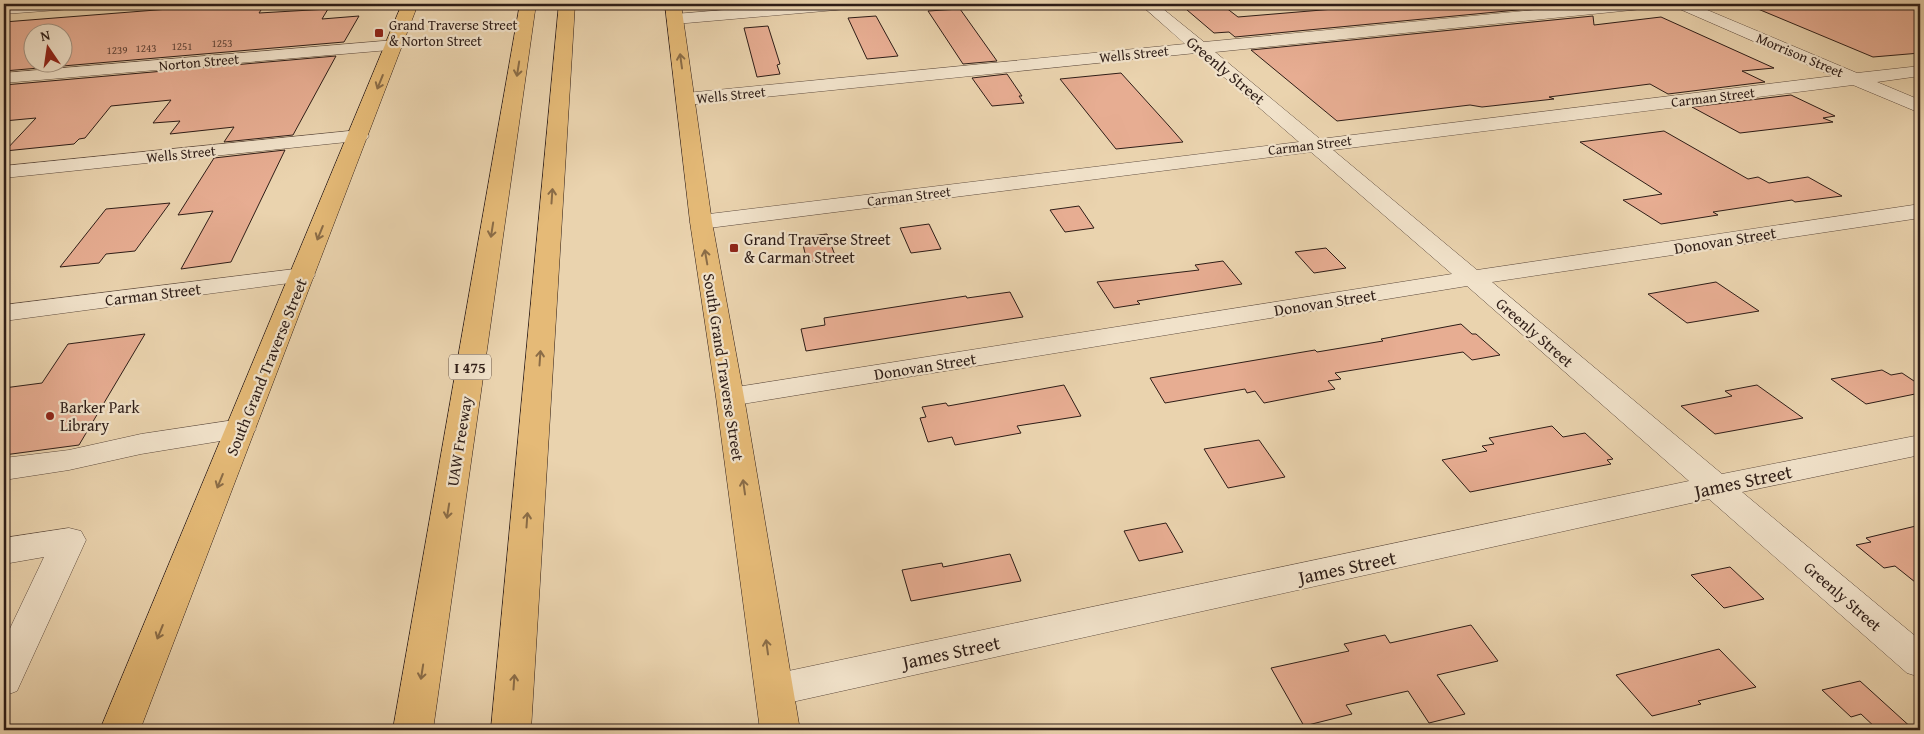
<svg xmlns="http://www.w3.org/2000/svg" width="1924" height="734" font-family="'Gentium Book Plus',serif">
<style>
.building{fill:#e7ad92;stroke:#2e1d17;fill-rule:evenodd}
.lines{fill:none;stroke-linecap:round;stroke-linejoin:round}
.minor-casing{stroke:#5d4a3d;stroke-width:1}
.major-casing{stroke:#2e1d17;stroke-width:1}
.highway-casing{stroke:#2e1d17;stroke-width:1}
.minor{fill:#f1e2ca;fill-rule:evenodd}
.major{fill:#e5ba77;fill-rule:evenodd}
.highway{fill:#e5ba77;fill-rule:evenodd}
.oneway{stroke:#8a6c47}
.poi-dot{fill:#8f2418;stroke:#f1e2ca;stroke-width:2}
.labels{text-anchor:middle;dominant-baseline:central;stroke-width:4.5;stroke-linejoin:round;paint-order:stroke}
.far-number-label{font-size:11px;fill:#5c4136}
.far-poi-label{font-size:14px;fill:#2e1d17;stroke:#f1e2ca;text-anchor:start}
.far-street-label{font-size:14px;fill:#2e1d17;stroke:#f1e2ca}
.shield{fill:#f1e2ca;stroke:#68584d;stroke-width:1}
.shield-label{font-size:15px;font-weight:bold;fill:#2e1d17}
.street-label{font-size:16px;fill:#2e1d17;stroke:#f1e2ca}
.poi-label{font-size:16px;fill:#2e1d17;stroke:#f1e2ca;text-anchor:start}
.near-street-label{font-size:19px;fill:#2e1d17;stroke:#f1e2ca}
</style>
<rect width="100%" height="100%" fill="#ead3ae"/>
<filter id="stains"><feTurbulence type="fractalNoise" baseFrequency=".004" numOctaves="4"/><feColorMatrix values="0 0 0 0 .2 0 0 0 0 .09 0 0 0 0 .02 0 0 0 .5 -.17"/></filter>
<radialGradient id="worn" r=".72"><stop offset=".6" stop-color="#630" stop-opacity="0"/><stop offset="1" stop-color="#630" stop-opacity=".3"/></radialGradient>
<!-- building -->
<g class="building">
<path d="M232 4H265L259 13 328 9 322 19 359 16 344 42 4 71V22ZM32 32H62V62H32Z"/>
<polygon points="1180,4 1221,4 1238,17 1394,4 1580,4 1235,37 1229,32 1214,33"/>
<polygon points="1746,4 1920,4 1920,53 1873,57"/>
<polygon points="960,9 997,61 963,64 928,11"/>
<polygon points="876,16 898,56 867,59 848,18"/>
<polygon points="1593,16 1594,25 1661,17 1774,68 1742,71 1765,82 1668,94 1650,84 1549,97 1554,99 1482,107 1470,105 1337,121 1251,50"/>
<polygon points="768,26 780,64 777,65 780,74 757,77 744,28"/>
<polygon points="336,56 293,135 224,142 234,127 170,134 180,121 153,123 171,100 111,106 85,138 79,139 74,144 5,151 36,118 4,121 4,85"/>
<polygon points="1121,73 1169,126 1183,142 1116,149 1060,79"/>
<polygon points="1007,74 1022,96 1019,96 1024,103 992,106 972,78"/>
<polygon points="1791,95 1835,116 1823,118 1833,122 1740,133 1692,107"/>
<polygon points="1664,131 1748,179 1758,177 1769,183 1808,177 1842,196 1795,202 1792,200 1713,212 1718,215 1661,224 1623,200 1662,194 1580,142"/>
<polygon points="285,150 231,262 181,269 213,211 178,215 214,158"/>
<polygon points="170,203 135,251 106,254 99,263 60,267 106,209"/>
<polygon points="1079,206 1094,228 1065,232 1050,210"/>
<polygon points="929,224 941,249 911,253 900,228"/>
<polygon points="827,234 836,258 807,262 802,240 804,240 803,237"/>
<polygon points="1326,248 1346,268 1314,273 1295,252"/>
<polygon points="1223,261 1242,284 1137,301 1140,304 1114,308 1097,282 1199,270 1195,265"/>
<polygon points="1716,282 1759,311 1687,323 1648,294"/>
<polygon points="1010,292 1023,317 806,351 801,329 825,325 824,318 966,296 967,298"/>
<polygon points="1461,324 1472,334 1476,334 1500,355 1472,360 1463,352 1335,373 1341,379 1328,381 1335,389 1264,403 1255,391 1247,393 1245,389 1165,403 1150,378 1315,350 1317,352 1383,341 1381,339"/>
<polygon points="145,334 79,445 4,455 4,388 42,383 68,344"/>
<polygon points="1882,370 1891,375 1902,373 1920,385 1920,393 1866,404 1831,379"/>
<polygon points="1064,385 1081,416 1017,426 1021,433 955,445 952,437 928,442 920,418 926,417 922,407 946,403 948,406"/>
<polygon points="1757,385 1803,418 1715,434 1681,406 1732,396 1725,391"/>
<polygon points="1552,426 1563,437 1585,433 1613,459 1607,460 1611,464 1470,492 1442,460 1487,451 1482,446 1494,444 1489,438"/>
<polygon points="1259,440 1285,477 1228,488 1204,449"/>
<polygon points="1166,523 1183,552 1139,561 1124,531"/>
<polygon points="1920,525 1920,586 1895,566 1884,568 1856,545 1871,542 1866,538"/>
<polygon points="1010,554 1021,581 911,601 902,570 942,563 943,567"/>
<polygon points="1730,567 1764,599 1724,608 1691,575"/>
<polygon points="1471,625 1498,661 1437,675 1465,714 1429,723 1408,691 1346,705 1352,714 1304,726 1271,668 1349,651 1344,644 1385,635 1390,643"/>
<polygon points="1719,649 1756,687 1698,701 1701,704 1652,716 1616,675"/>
<polygon points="1860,681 1914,730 1878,730 1861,714 1851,717 1822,690"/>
</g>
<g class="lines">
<defs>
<g id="minor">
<polygon points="4,4 79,4 76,7 71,9 4,14"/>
<polygon points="796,4 855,4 852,7 847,9 675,24 669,22 667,19 669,16 675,14"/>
<polygon points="1140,4 1157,4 1204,42 1597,4 1650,4 1647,7 1642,9 1215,52 1320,139 1833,76 1675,7 1672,4 1693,4 1857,73 1920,66 1920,76 1877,82 1920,100 1920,113 1853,85 1333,150 1477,270 1920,204 1920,218 1492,282 1722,474 1920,435 1920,455 1742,492 1920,640 1920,677 1907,673 1709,499 774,706 761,702 755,690 761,678 774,674 1689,481 1467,286 730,406 720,403 716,397 720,391 730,388 1452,274 1311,152 701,229 693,227 690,222 693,217 701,215 1299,142 1196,53 686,105 679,103 677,99 679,95 686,93 1185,44"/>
<polygon points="395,40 401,41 403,45 401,49 4,83 4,73"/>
<polygon points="359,130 366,132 369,136 366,140 4,178 4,166"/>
<polygon points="303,268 312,270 315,275 312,280 4,321 4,305"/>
<polygon points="241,419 251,422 256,429 251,436 141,454 69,470 4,480 4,458 69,450 141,434"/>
<polygon points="69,528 81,531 86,540 17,691 4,696 4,641 44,557 4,564 4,538"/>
</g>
<g id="major">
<polygon points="402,4 418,4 140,730 100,730"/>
<polygon points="665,4 681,4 712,222 744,397 800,730 760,730 716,397 690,222"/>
</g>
<g id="highway">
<polygon points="520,4 536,4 433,730 393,730"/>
<polygon points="559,4 575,4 531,730 491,730"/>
</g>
</defs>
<!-- minor casing -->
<use href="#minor" class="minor-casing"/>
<!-- major casing -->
<use href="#major" class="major-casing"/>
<!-- highway casing -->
<use href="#highway" class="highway-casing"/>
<!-- minor -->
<use href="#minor" class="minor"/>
<!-- major -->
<use href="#major" class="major"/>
<!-- highway -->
<use href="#highway" class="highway"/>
</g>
<!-- one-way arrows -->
<defs><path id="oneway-shaft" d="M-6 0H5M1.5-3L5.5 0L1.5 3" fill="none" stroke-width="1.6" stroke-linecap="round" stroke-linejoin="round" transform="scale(1.25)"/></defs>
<g class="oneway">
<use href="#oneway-shaft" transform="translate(681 61) rotate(-98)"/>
<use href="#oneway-shaft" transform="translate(518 69) rotate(99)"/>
<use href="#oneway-shaft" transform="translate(380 82) rotate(112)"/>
<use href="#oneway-shaft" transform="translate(552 196) rotate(-86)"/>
<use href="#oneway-shaft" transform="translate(492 230) rotate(99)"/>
<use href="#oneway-shaft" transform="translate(320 233) rotate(112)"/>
<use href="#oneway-shaft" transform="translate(706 257) rotate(-100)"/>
<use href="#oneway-shaft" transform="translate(540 358) rotate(-86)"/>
<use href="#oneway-shaft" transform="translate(220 481) rotate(112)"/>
<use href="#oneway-shaft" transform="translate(744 487) rotate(-98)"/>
<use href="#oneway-shaft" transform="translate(448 511) rotate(99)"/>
<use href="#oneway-shaft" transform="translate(527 520) rotate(-86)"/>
<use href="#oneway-shaft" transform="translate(160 632) rotate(112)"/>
<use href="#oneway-shaft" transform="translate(767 647) rotate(-98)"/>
<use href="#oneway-shaft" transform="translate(422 672) rotate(99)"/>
<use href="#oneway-shaft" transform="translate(514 682) rotate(-86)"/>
</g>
<!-- markers -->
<g class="poi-dot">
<rect x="374" y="28" width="10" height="10" rx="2.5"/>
<rect x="729" y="243" width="10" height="10" rx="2.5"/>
<circle cx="50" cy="416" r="5"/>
</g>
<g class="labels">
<!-- far-number labels -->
<g class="far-number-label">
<text x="222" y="43">1253</text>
<text x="182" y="46">1251</text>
<text x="146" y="48">1243</text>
<text x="117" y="50">1239</text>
</g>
<!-- far-poi labels -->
<g class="far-poi-label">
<text x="389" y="25">Grand Traverse Street<tspan x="389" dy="16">&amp; Norton Street</tspan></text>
</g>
<!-- far-street labels -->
<g class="far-street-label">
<text transform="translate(1134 54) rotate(-6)">Wells Street</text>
<text transform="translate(1800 55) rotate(23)">Morrison Street</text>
<text transform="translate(199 62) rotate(-5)">Norton Street</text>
<text transform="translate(731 95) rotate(-6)">Wells Street</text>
<text transform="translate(1713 97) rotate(-7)">Carman Street</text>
<text transform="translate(1310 145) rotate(-7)">Carman Street</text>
<text transform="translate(181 154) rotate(-6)">Wells Street</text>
<text transform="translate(909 196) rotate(-7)">Carman Street</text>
</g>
<!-- shield labels -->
<rect class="shield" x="449" y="354.5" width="42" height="25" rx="4"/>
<g class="shield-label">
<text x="470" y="367">I 475</text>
</g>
<!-- street labels -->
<g class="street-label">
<text transform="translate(1226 70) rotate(40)">Greenly Street</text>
<text transform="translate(1725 240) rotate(-9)">Donovan Street</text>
<text transform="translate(153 294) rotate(-7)">Carman Street</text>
<text transform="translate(1325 302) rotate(-9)">Donovan Street</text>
<text transform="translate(1535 332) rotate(41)">Greenly Street</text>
<text transform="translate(925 366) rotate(-9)">Donovan Street</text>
<text transform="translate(266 367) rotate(-68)">South Grand Traverse Street</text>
<text transform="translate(724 367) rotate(81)">South Grand Traverse Street</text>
<text transform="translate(459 441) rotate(-81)">UAW Freeway</text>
<text transform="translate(1843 596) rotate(41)">Greenly Street</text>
</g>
<!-- poi labels -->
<g class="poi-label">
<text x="744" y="239">Grand Traverse Street<tspan x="744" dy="18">&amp; Carman Street</tspan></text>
<text x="60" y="407">Barker Park<tspan x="60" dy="18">Library</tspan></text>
</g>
<!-- near-street labels -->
<g class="near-street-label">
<text transform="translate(1743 481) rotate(-12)">James Street</text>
<text transform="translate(1347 567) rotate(-12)">James Street</text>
<text transform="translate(951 652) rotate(-12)">James Street</text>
</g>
</g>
<!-- margin -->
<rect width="1924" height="734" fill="none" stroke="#ead3ae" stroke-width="20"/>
<rect x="5" y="5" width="1914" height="724" fill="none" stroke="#2e1d17" stroke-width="2.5"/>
<rect x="10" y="10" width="1904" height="714" fill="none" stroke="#2e1d17"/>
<!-- north arrow -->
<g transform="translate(48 48) rotate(347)"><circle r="24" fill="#f1e2ca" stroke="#a39382"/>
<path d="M0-4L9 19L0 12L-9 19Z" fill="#8f2418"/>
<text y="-8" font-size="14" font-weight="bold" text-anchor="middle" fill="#2e1d17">N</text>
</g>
<rect width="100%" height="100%" filter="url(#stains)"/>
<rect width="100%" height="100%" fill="url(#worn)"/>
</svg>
